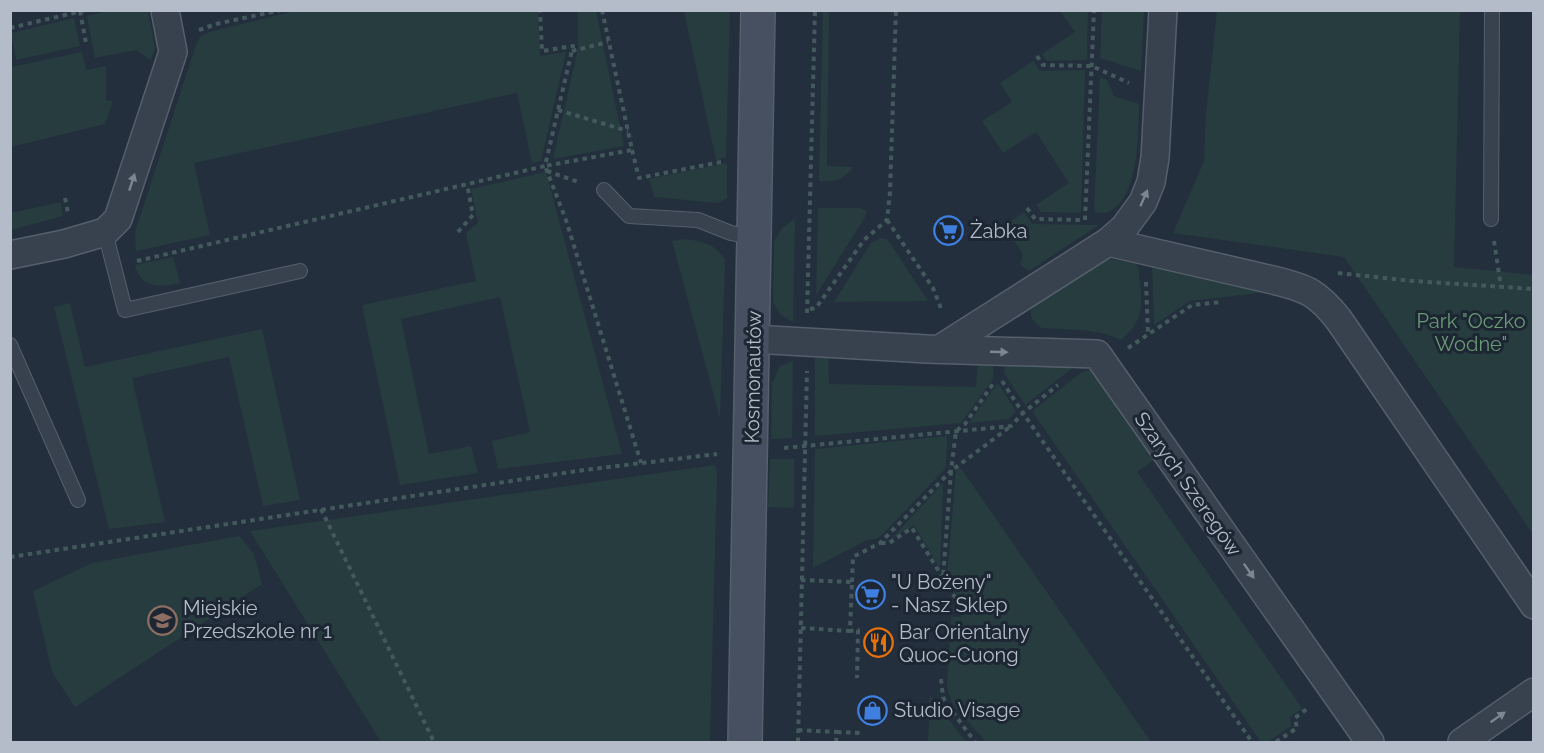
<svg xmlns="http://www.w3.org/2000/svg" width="1544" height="753" font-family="Raleway,sans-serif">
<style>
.green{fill:#263c3f}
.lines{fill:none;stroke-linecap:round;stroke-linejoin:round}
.lane-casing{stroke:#565f6c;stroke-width:16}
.street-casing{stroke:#565f6c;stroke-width:30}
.secondary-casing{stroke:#565f6c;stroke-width:36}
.path{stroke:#44595c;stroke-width:4;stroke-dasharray:4.5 4.5;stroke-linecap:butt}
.lane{stroke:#38414e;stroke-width:14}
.street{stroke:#38414e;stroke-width:27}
.secondary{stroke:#465061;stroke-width:33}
.oneway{fill:#7c8592}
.labels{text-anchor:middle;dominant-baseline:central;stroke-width:6;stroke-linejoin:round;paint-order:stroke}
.poi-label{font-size:20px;fill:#b4bcc9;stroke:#1d2633;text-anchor:start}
.park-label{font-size:20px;fill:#6b9a76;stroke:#1d2633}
.street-label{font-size:20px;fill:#b4bcc9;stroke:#1d2633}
</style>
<rect width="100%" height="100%" fill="#242f3e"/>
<!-- green -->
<g class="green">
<polygon points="114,10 148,11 155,47 151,60 136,50 95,58 87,16"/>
<polygon points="295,11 538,11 540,56 566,52 541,161 532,163 517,93 194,163 210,235 136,251 135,232 196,45 200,37 209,32"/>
<polygon points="578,11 596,11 624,146 553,159 578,49"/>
<polygon points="684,11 730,11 726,158 716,160"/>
<path d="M823 11H829L827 166 853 167C844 180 834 182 819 181Z"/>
<polygon points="1060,11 1088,11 1087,60 1047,61 1042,54 1075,32"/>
<polygon points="1102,11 1144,11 1141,71 1100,58"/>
<polygon points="1217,11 1460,11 1454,267 1533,275 1533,534 1344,257 1173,233 1204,161 1206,114"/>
<polygon points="74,18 80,46 16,60 11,33"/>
<polygon points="82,52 86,70 106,66 106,101 113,101 105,124 11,147 11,67"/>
<polygon points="1033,61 1040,71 1085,70 1081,213 1041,212 1036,205 1069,183 1036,132 1003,153 982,121 1012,102 1000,83"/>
<path d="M1100 78 1107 80 1114 96 1139 104C1138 131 1140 199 1108 212 1104 214 1098 212 1094 212Z"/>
<polygon points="727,163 727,198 718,203 654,197 649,179"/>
<polygon points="546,172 622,454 498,469 492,441 530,432 500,297 401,319 429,454 471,446 478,473 400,485 362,305 476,281 466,233 478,223 471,189"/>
<polygon points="61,202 63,216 11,230 11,213"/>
<polygon points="818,208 860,208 866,211 865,217 816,295"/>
<polygon points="1024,212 1032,224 1099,225 1029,271 1020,265 1023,254 1004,226"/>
<polygon points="795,219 793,322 780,314 773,302 774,242 782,228"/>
<polygon points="881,238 886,239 890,243 928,301 834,302 871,243"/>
<path d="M685 239C702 241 716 244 725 260L720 418 672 241Z"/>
<path d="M173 257 180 283C159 287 141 289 135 265Z"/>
<path d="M1105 258 1134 263 1139 268C1140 301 1149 316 1121 340 1097 328 1068 330 1042 328 1031 321 1027 313 1035 302Z"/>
<polygon points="1152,267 1267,292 1190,301 1154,325"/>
<polygon points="70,303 85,367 262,329 300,500 263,506 229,357 132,378 165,522 109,529 54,307"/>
<polygon points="828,357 829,384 976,387 978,360 993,366 993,379 961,423 815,436 815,358"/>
<polygon points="793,361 792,438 771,439 772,383 780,366"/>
<polygon points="1079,363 1025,405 1004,373 1005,364"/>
<polygon points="1090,370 1097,375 1158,457 1137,472 1302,708 1290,717 1291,726 1268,742 1261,742 1032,411 1082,372"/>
<polygon points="998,383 1016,411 1009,419 969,423"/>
<polygon points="947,436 946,466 942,472 884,533 878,538 867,540 813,568 815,449"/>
<polygon points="770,459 794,459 794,508 768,507"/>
<polygon points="715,465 717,473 710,742 381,742 250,531"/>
<polygon points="960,467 1151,742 986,742 953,705 947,688 951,617 961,617 961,602 947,578 956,470"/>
<polygon points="943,483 940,568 914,525 892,538"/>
<polygon points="239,536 254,554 262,584 75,707 52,672 33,591 92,563"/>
<polygon points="930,695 966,742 928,742"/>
</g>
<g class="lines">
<defs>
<g id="lane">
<polyline points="604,190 629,216 698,220 731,233 755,238"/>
<polyline points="1491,219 1492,10"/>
<polyline points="105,232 125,310 300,271"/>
<polyline points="10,345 78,500"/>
</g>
<g id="street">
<path d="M1108 242 1273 280C1307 288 1318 293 1339 320L1534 605"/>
<polyline points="10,255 64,244 105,232 118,219 173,52 165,10"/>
<polyline points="753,339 927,349 1097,354 1370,742"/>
<polyline points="940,349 1108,242 1124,228 1143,202 1151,182 1155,158 1163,10"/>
<polyline points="1462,742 1534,692"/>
</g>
<polyline id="secondary" points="745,742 758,10"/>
</defs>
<!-- lane casing -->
<use href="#lane" class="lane-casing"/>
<!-- street casing -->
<use href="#street" class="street-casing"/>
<!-- secondary casing -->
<use href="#secondary" class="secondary-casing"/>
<!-- path -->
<g class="path">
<polyline points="602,10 632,150 545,166 566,220 641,463"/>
<polyline points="80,11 86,43"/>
<polyline points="10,28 86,10"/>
<polyline points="199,30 216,24 281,10"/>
<polyline points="572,51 608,42"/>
<polyline points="1037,56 1043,65 1092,66 1129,83"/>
<polyline points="558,110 628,131"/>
<polyline points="632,150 639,178 721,162"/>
<polyline points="547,171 581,183"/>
<polyline points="65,198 68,213"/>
<polyline points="1027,208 1035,219 1081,220"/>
<polyline points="887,220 933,288 942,311"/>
<polyline points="1085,220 1094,10"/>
<polyline points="458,232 473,215 467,184"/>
<polyline points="1494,241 1501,287"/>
<polyline points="137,261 545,166 573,46 542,51 540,10"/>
<polyline points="1338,273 1413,281 1534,289"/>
<polyline points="1146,282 1148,334"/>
<polyline points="810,309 816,308 864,240 887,220 890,192 896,10"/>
<polyline points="807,313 815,10"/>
<polyline points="1128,348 1192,305 1222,302"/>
<polyline points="1002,381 1023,413 1058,385"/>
<polyline points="784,448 1011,426 1023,413 1252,742"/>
<polyline points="321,509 434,742"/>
<polyline points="881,543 889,543 912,528 943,578"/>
<polyline points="10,557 584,470 717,454"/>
<polyline points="801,580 852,582 850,631 858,630 857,678"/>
<polyline points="852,582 853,557 880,543 951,471 956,431 965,424 995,381"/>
<polyline points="944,609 958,610 958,602 943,578 951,471 1011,426"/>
<polyline points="801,628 850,631"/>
<polyline points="941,679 943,697 946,703 975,742"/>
<polyline points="798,730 837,732 836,742"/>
<polyline points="837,732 861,733 861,731"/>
<polyline points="798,742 807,371"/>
<polyline points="1276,742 1297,728 1295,718 1308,708"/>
</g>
<!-- lane -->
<use href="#lane" class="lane"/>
<!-- street -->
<use href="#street" class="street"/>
<!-- secondary -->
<use href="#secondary" class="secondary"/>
</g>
<!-- one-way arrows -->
<defs><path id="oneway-solid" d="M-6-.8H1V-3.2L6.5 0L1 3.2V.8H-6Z" transform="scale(1.5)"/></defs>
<g class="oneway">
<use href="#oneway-solid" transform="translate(132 182) rotate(-72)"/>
<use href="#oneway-solid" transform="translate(1144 198) rotate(-66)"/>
<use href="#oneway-solid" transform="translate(999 352) rotate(2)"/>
<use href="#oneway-solid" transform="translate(1249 571) rotate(55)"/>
<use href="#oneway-solid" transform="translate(1498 717) rotate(-35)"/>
</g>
<!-- icons -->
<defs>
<symbol id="supermarket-ring" viewBox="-11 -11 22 22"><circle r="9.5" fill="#1d2633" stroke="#3f7fe0" stroke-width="1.5"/><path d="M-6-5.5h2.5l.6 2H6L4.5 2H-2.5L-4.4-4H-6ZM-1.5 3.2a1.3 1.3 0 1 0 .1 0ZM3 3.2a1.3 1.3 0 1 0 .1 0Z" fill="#3f7fe0"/></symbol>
<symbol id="school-ring" viewBox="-11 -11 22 22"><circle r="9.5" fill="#1d2633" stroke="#8d6e63" stroke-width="1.5"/><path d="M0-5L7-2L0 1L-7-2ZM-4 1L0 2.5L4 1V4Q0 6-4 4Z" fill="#8d6e63"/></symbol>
<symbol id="restaurant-ring" viewBox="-11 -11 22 22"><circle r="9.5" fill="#1d2633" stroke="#e8710a" stroke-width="1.5"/><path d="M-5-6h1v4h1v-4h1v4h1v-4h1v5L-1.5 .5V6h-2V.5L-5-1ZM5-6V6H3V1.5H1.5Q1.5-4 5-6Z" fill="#e8710a"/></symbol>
<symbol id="shop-ring" viewBox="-11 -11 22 22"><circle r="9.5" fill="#1d2633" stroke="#3f7fe0" stroke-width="1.5"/><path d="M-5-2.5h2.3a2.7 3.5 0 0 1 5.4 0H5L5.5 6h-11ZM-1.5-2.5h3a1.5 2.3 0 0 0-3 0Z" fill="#3f7fe0"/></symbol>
</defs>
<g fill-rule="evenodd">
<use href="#supermarket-ring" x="932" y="214" width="33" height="33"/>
<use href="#supermarket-ring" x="854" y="578" width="33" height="33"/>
<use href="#school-ring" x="146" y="604" width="33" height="33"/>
<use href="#restaurant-ring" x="862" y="626" width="33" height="33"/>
<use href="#shop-ring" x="856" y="694" width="33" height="33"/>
</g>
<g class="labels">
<!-- poi labels -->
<g class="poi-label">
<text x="970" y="231">Żabka</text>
<text x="891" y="582">"U Bożeny"<tspan x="891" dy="23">- Nasz Sklep</tspan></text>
<text x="183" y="608">Miejskie<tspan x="183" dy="23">Przedszkole nr 1</tspan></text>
<text x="899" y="632">Bar Orientalny<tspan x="899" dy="23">Quoc-Cuong</tspan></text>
<text x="894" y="710">Studio Visage</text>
</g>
<!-- park labels -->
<g class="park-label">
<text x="1471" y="321">Park "Oczko<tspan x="1471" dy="23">Wodne"</tspan></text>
</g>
<!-- street labels -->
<g class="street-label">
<text transform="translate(753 377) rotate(-89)">Kosmonautów</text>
<text transform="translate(1188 484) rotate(55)">Szarych Szeregów</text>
</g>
</g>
<!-- border -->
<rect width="1544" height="753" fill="none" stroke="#b4bcc9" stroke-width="24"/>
</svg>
